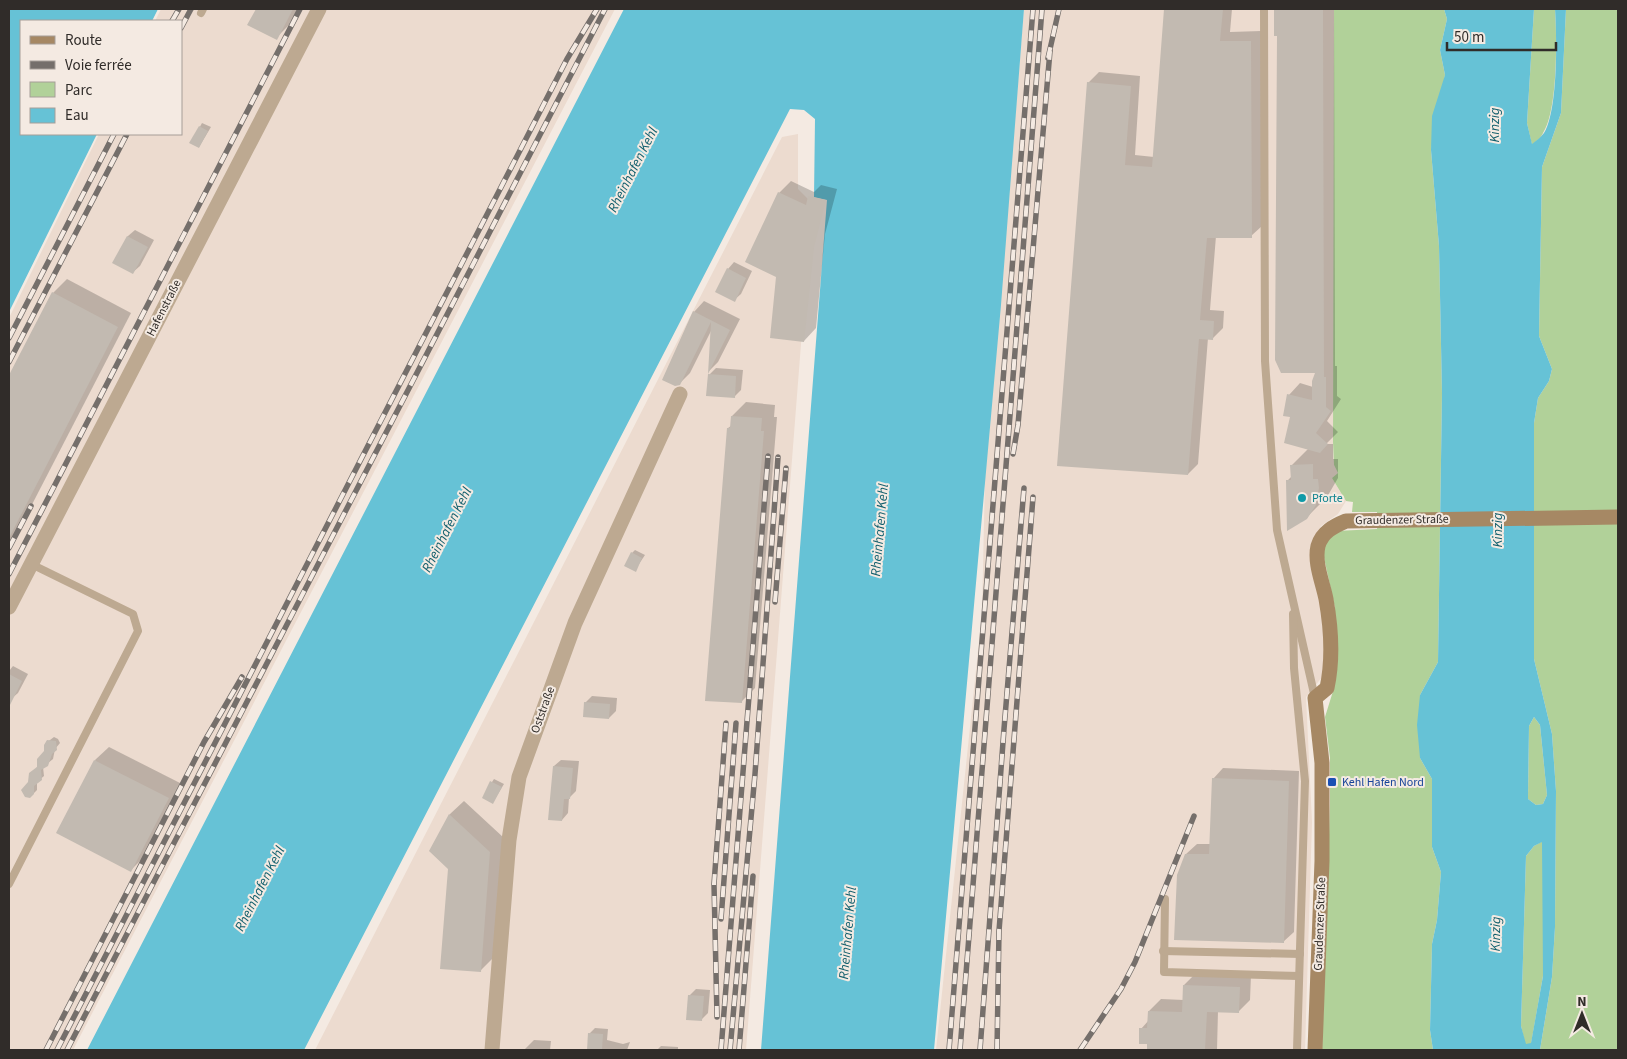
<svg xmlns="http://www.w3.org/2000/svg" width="1627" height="1059" font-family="'Source Sans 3',sans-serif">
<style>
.built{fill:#ecdbcf}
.green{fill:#b1d199}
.water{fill:#66c2d6;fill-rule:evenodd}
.shadow{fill:#0003}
.building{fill:#c2bab1}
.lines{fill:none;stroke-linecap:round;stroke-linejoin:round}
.lane{stroke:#bda991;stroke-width:8}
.street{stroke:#bda991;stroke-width:15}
.secondary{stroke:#a68864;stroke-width:15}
.rail-casing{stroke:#756f6b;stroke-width:5.5}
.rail{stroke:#f4eae2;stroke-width:4;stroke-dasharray:11;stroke-linecap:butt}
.culture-dot{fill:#0f9aa8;stroke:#f4eae2;stroke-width:2}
.transit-dot{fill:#1a4fb4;stroke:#f4eae2;stroke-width:2}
.labels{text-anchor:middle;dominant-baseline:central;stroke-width:4;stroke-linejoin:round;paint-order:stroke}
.street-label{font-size:12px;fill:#302c29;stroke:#f4eae2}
.culture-label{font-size:12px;fill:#0d838f;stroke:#f4eae2;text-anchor:start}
.transit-label{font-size:12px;fill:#164399;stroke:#f4eae2;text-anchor:start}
.water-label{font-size:14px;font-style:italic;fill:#105e6c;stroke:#f4eae2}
</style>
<rect width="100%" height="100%" fill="#f4eae2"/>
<!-- built -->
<g class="built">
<polygon points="161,9 615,9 73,1050 9,1050 9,318 99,134 181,134 181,21 155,21"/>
<polygon points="1024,9 1334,9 1333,442 1334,465 1338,473 1332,478 1346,501 1338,514 1321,526 1314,540 1325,628 1323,676 1306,697 1312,822 1305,1050 936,1050 982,613 985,477"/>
<polygon points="798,134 798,189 812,203 746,1050 315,1050 782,137"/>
</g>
<!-- green -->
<g class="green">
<polygon points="1334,9 1444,9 1447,19 1440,50 1445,75 1431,150 1439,246 1442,393 1438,662 1420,695 1420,758 1432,779 1432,847 1441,872 1437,920 1432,944 1430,1030 1433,1050 1322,1050 1330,804 1330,758 1325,717 1334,688 1335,608 1323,553 1326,543 1336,531 1377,529 1377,512 1352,512 1353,502 1346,501 1332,478 1338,473 1334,465 1333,442"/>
<path d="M1534 9H1555C1557 37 1558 111 1543 133 1541 138 1536 141 1532 145L1527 123Z"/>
<polygon points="1566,9 1618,9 1618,1050 1540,1050 1552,977 1555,927 1556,791 1552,734 1534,659 1534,423 1538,398 1549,381 1552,369 1539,336 1542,167 1561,113"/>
<polygon points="1534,717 1540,725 1547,795 1543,804 1536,805 1528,799 1529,726"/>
<polygon points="1543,841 1543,976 1531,1044 1525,1044 1521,1026 1526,856 1534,846"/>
</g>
<!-- water -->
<g class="water">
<polygon points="9,9 158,9 152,21 21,21 21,134 97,134 9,312"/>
<polygon points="624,9 1024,9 1001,305 934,1050 761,1050 827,200 814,197 815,119 804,110 790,109 304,1050 87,1050"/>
<path d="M1444 9H1534L1527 123 1532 144C1536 141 1541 137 1544 133 1558 110 1557 37 1555 9H1566L1561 113 1542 167 1539 336 1552 369 1549 381 1538 398 1534 423V659L1552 734 1556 791 1555 927 1552 977 1540 1050H1433L1430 1030 1432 944 1437 920 1441 872 1432 847V779L1420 758 1417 725 1420 695 1438 662 1442 393 1439 246 1431 150 1432 116 1445 75 1440 50 1447 19ZM1534 717 1540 725 1547 795 1543 804 1536 805 1528 799 1529 726ZM1542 842 1543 976 1531 1043 1526 1044 1521 1026 1526 856 1534 846Z"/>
</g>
<!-- shadow -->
<g class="shadow">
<polygon points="257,9 298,9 290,24 276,38 249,24"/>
<polygon points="1146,9 1232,9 1230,32 1261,31 1262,226 1251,236 1216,236 1210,310 1224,311 1223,328 1212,339 1208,338 1198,464 1188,474 1088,83 1099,72 1140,76 1135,155 1154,157 1165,10"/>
<polygon points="1275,9 1334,9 1335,366 1337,366 1337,396 1341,399 1327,421 1338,432 1326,444 1333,444 1333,459 1338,459 1338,478 1327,497 1306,518 1287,481 1292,476 1291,466 1309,448 1292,416 1289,395 1300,383 1313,387 1317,372 1278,34 1275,34"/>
<polygon points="202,123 211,127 199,147 191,143"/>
<polygon points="791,181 814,192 821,185 837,189 825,234 816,328 804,341 778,277 779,193"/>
<polygon points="135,230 154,240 140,266 133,272 114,262 128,236"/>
<polygon points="734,262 752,271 741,294 734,300 728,269"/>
<polygon points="67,279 131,313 9,549 9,378 53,293"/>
<polygon points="704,301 740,319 718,362 709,371 712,329 690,373 679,384 694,312"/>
<polygon points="716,368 743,370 741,390 734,397 709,375"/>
<polygon points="746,402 775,405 774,417 777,417 755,688 741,702 728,428 731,426 732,416"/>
<polygon points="635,550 645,555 635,570 632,553"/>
<polygon points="13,666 28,674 18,693 11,699 9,698 9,671"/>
<polygon points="592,696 617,698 616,711 609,718 585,703"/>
<polygon points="54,737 58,739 60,743 55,749 53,759 43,767 44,776 37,782 37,790 30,797 29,783 45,751 46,743"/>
<polygon points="109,747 182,784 145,856 131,870 95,760"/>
<polygon points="561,760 579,761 576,791 569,798 568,813 562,820 554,766"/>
<polygon points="1223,768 1299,771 1294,932 1283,942 1186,854 1197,844 1211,844 1213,779"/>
<polygon points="494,779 504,784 493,802 492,782"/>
<polygon points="464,801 504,838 495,956 481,970 449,868 431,851 450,814"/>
<polygon points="1196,973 1251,975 1250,1000 1238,1012 1218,1011 1217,1050 1148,1050 1148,1043 1141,1029 1149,1020 1149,1011 1161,999 1184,1000 1184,985"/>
<polygon points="696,989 710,990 708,1013 701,1020 689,996"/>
<polygon points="595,1028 608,1029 607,1040 623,1044 630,1042 627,1050 588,1050 589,1034"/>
<polygon points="534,1040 551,1041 550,1050 524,1050"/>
<polygon points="661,1046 678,1047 678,1050 657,1050"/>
</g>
<!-- building -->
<g class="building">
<polygon points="256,9 293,9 277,40 247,25"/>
<polygon points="1164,9 1223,9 1220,41 1251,41 1252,238 1207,238 1200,320 1214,321 1213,340 1199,339 1188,475 1057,466 1087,82 1131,86 1125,165 1152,167"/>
<polygon points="1274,9 1323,9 1324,377 1326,377 1326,407 1331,411 1316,433 1328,444 1320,453 1284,443 1290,417 1283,416 1287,394 1312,400 1312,381 1315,373 1281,373 1275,360 1277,36 1274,36"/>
<polygon points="199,126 208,131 199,148 189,143"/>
<polygon points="778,192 806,205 808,196 826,200 814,247 804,342 770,338 776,277 745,262"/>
<polygon points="127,236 148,247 133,274 112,263"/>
<polygon points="727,268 746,278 735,302 715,292"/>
<polygon points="52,292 118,327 9,538 9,375"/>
<polygon points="693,311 730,330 708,374 711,322 680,385 675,386 662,380"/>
<polygon points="708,374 736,376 735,398 706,396"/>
<polygon points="731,416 762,418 761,431 764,431 742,703 705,701 727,428 730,428"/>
<polygon points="1313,464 1313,479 1318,479 1319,488 1316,505 1307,519 1287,531 1286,480 1291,480 1290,465"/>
<polygon points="631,552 642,558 636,572 624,566"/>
<polygon points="9,674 22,681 9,707"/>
<polygon points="584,702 610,704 609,719 583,717"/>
<polygon points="47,740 56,741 57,750 52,754 48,766 41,770 42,780 34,786 34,794 30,798 25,797 21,790 28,782 29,773 37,767 37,759 44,751 44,745"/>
<polygon points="94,760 169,798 131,872 56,833"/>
<polygon points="553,766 573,768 570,799 564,799 562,821 548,820"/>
<polygon points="1212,778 1289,781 1284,943 1174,940 1177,875 1185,854 1209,854"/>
<polygon points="490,781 502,787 493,804 482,798"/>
<polygon points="449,814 490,852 481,972 440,969 448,869 429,851"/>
<polygon points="1183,985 1240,987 1239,1013 1207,1012 1205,1050 1147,1050 1147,1044 1139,1044 1139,1028 1147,1028 1148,1011 1182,1012"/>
<polygon points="688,995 704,996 702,1021 686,1020"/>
<polygon points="588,1033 603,1034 602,1050 587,1050"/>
</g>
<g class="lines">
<!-- lane -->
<g class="lane">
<polyline points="1264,9 1265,361 1277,530 1315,698"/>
<polyline points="201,13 203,9"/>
<polyline points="1293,614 1294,668 1305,781 1297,1050"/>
<polyline points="9,884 138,631 133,614 31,564"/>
<polyline points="1165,899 1164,972 1299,976"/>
<polyline points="1163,951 1300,954"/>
</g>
<!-- street -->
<g class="street">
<polyline points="9,607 319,9"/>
<polyline points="492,1050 509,840 519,777 575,623 680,394"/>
</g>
<!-- secondary -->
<path class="secondary" d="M1315 1050 1322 861V763L1315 698 1327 688C1333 660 1331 627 1326 599 1323 583 1314 563 1318 546 1322 532 1334 526 1346 521L1618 517"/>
<defs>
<g id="rail">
<polyline points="172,21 179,9"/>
<polyline points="181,28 191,9"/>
<polyline points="1048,58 1059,9"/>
<polyline points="9,338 114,134"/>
<polyline points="9,362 127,134"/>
<polyline points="1013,454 1018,425 1050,51"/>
<polyline points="9,548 31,506"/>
<polyline points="9,574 300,9"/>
<polyline points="775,602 786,468"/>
<polyline points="721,919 736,723"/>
<polyline points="717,1017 714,884 726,723"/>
<polyline points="46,1050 204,742 242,677"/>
<polyline points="57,1050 567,59 597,9"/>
<polyline points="67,1050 605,9"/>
<polyline points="721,1050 768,456"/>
<polyline points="730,1050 755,774 778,457"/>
<polyline points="739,1050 753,876"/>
<polyline points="949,1050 1033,9"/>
<polyline points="960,1050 1042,9"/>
<polyline points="980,1050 1004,729 1024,488"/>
<polyline points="997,1050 999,931 1033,497"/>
<polyline points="1080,1050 1121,989 1135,962 1194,816"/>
</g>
</defs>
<!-- rail casing -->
<use href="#rail" class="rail-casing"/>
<!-- rail -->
<use href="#rail" class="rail"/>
</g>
<!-- markers -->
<circle class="culture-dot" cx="1302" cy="498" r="5"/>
<rect class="transit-dot" x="1327" y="777" width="10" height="10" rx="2.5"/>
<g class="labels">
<!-- street labels -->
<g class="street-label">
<text transform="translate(164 308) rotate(-63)">Hafenstraße</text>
<text transform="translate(1402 520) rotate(-1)">Graudenzer Straße</text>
<text transform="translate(543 710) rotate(-70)">Oststraße</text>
<text transform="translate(1320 924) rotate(-88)">Graudenzer Straße</text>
</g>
<!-- culture labels -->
<g class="culture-label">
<text x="1312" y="498">Pforte</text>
</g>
<!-- transit labels -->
<g class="transit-label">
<text x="1342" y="782">Kehl Hafen Nord</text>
</g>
<!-- water labels -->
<g class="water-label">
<text transform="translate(1495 125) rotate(-90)">Kinzig</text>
<text transform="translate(633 170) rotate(-63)">Rheinhafen Kehl</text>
<text transform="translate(447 530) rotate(-63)">Rheinhafen Kehl</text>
<text transform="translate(880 530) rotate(-85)">Rheinhafen Kehl</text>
<text transform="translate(1498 530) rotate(-90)">Kinzig</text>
<text transform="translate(260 889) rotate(-63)">Rheinhafen Kehl</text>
<text transform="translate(848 933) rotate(-85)">Rheinhafen Kehl</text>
<text transform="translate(1496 934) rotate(-89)">Kinzig</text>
</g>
</g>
<!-- border -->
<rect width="1627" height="1059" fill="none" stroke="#302c29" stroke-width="20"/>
<!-- legend -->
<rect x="20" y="20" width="162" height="115" fill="#f4eae2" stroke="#a69e98"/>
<rect x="30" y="36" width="25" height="8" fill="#a68864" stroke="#a69e98"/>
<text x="65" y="45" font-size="15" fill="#302c29">Route</text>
<rect x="30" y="61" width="25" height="8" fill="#756f6b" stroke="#a69e98"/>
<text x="65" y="70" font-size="15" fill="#302c29">Voie ferrée</text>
<rect x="30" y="82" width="25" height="15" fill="#b1d199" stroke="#a69e98"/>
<text x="65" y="95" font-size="15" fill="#302c29">Parc</text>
<rect x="30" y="108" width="25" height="15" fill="#66c2d6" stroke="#a69e98"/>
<text x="65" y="120" font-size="15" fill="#302c29">Eau</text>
<!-- north arrow -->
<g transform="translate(1582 1014)" stroke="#f4eae2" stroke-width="4" paint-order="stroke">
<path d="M0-4L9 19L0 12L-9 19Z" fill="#302c29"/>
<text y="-8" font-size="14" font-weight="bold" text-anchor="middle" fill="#302c29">N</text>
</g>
<!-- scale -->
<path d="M1447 42v8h109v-8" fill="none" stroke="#302c29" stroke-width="2.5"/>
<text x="1454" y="42" font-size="15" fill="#302c29" stroke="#f4eae2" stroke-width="4" paint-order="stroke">50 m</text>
</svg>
